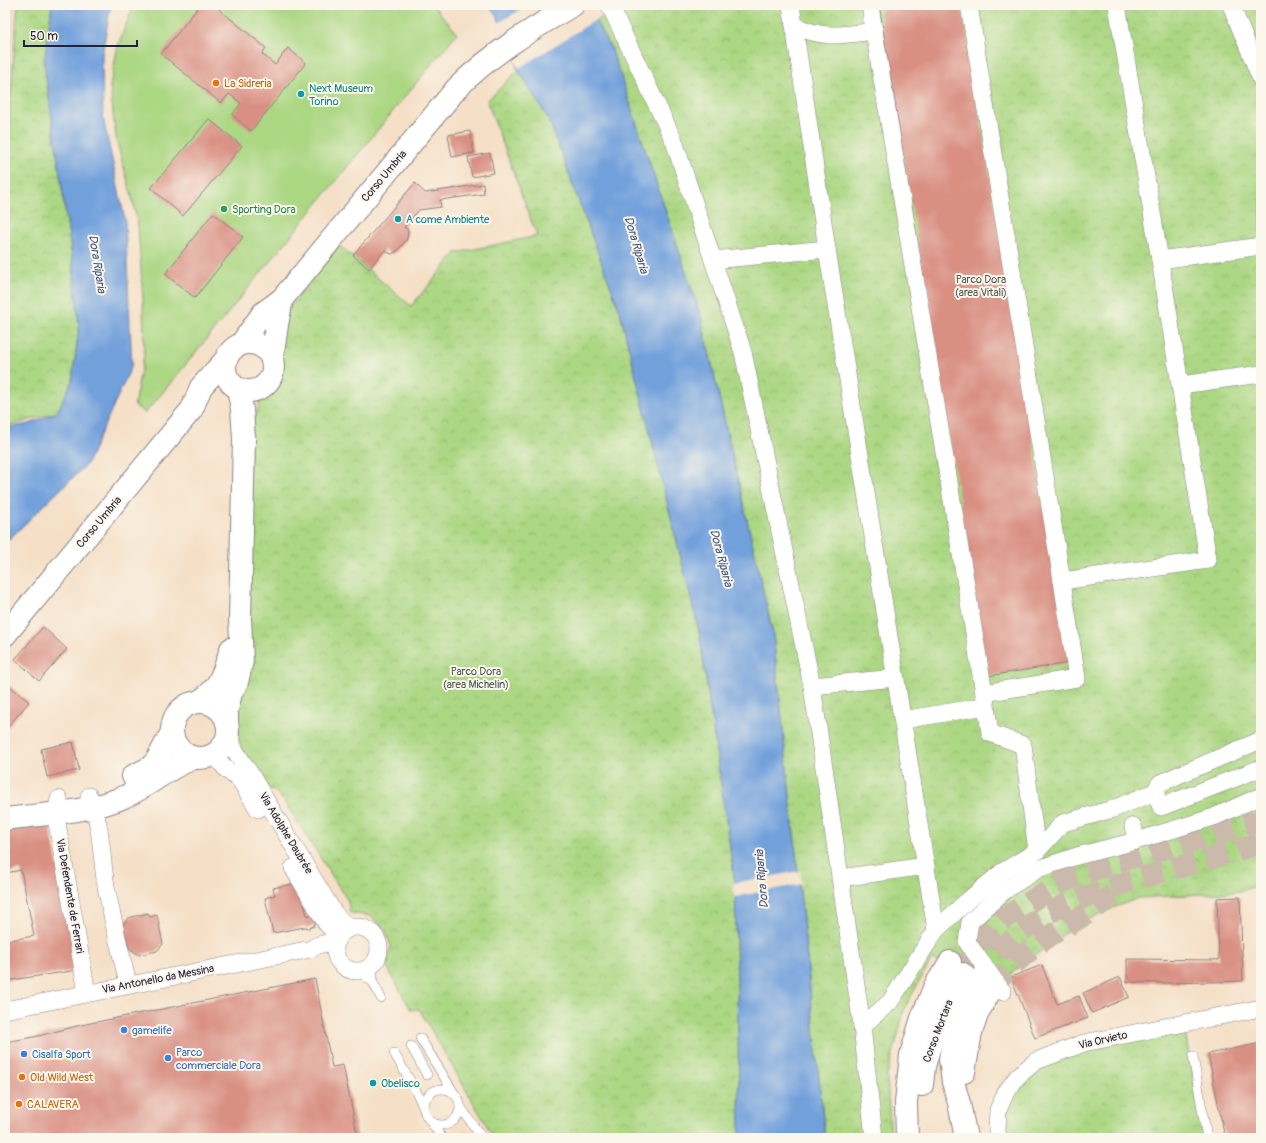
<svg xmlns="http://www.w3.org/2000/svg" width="1266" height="1143" font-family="Pangolin,sans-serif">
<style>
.built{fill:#f3d4bf}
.park{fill:url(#park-crowns);stroke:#677c5f}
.pitch{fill:#acd783;stroke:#677c5f}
.water{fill:#72a0db;stroke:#4a618b}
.pier{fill:#f5e0c7}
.building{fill:#d99083}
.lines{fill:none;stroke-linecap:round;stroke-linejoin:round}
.secondary-tunnel{stroke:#cbbaab;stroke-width:22;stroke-dasharray:22 11;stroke-linecap:butt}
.lane-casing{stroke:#8c8181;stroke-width:10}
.street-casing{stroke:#8c8181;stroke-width:18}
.secondary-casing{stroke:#8c8181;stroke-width:24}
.lane{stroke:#fff;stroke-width:9}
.street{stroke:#fff;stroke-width:17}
.secondary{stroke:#fff;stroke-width:22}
.food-dot{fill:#e8710a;stroke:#fbf7ec;stroke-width:1.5}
.culture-dot{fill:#0f9aa8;stroke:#fbf7ec;stroke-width:1.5}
.leisure-dot{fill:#2e9e5b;stroke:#fbf7ec;stroke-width:1.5}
.shop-dot{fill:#3f7fe0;stroke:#fbf7ec;stroke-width:1.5}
.labels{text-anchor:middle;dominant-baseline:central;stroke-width:4;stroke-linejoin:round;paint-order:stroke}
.food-label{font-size:11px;fill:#c56008;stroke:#fbf7ec;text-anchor:start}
.culture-label{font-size:11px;fill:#0d838f;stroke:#fbf7ec;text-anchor:start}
.street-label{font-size:11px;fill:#22223b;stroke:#fbf7ec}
.leisure-label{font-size:11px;fill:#27864d;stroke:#fbf7ec;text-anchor:start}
.park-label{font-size:11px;fill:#4b5851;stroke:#fbf7ec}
.shop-label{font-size:11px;fill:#366cbe;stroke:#fbf7ec;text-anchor:start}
.water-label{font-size:12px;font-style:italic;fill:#42547b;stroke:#fbf7ec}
</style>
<defs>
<pattern id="park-crowns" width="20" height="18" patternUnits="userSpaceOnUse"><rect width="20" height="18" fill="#acd783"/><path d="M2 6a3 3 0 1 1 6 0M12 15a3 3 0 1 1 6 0" fill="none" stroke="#94b872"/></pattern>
</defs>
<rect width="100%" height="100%" fill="#fbf7ec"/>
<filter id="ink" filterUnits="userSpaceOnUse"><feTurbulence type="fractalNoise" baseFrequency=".025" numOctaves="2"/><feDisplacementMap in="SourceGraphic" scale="8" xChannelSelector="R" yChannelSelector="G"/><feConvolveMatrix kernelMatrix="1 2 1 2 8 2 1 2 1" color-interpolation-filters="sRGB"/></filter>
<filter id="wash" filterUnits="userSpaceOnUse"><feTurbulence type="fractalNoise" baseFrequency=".012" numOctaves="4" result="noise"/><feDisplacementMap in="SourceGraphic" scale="16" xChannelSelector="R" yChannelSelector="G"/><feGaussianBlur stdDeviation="0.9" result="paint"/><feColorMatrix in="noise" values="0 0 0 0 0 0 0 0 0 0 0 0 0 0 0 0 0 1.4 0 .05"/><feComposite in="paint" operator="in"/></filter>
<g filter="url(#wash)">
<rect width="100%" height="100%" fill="#f5e0c7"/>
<!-- built -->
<polygon class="built" points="5,5 18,5 10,103 7,203 5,204"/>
<!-- park -->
<g class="park">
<polygon points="18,5 52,5 44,64 73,264 79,328 72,381 57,412 5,427 5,204 7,203 10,103"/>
<polygon points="637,5 1261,5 1261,885 1235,892 1139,898 1115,907 1074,926 987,992 932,959 905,1007 887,1076 891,1138 825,1138 804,929 773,634 701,317 612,50 595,20"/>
<polygon points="518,70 548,118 620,312 699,631 735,883 740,1138 494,1138 419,1009 411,1010 386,965 391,946 385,929 370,916 350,913 348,901 284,801 276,792 266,786 242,750 236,728 234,711 252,425 260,402 275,379 278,369 278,322 339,245 411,306 456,253 537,236 487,101"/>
<polygon points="1185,1032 1204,1138 1003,1138 1002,1109 1020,1083 1039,1067 1082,1048"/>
</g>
<!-- pitch -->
<polygon class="pitch" points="134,5 433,5 457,33 164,391 145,413 134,405 144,355 143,298 138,226 131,193 116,139 110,87 118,45"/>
<!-- water -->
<g class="water">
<polygon points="52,5 111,5 102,55 103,117 125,220 132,365 87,464 5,543 5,428 29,424 57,412 72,381 79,328 73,264 44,64"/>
<polygon points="487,5 587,5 612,50 701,317 773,634 804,929 825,1138 740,1138 735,883 699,631 620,312 548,118 518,70 497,16"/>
</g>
<!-- pier -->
<g class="pier">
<polygon points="528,5 589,5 597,19 519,68 508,50 497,24"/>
<polygon points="800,871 802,884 734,897 734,883"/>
</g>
<g id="blocks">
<!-- building -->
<g class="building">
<polygon points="200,5 214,5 266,48 262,54 275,65 288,48 306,63 251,131 232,115 241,103 229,94 221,103 161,54"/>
<polygon points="879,5 962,5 1069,663 988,676"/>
<polygon points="209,119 242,146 183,216 151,188"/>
<polygon points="470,131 474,153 452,157 448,135"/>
<polygon points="490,153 494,173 472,177 468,157"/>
<polygon points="415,183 425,193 483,184 484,194 440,200 441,207 419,210 404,227 408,230 407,239 397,251 392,254 389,253 385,250 369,269 353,255"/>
<polygon points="213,213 243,237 195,298 165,274"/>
<polygon points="43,627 67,649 39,681 15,659"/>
<polygon points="5,682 29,702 5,730"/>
<polygon points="73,742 79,770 47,777 41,749"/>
<polygon points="49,821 78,970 5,981 5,941 34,936 21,870 5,873 5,830"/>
<polygon points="299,883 307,915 313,916 316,920 314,926 309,928 305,927 273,933 265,898 275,895 273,888"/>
<polygon points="1240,897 1243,981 1171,983 1127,982 1127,959 1219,960 1217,898"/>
<polygon points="148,913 150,917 157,915 163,944 157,951 139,955 129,948 123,926 128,918"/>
<polygon points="1042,965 1057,1004 1079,996 1088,1018 1035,1038 1011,977"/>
<polygon points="1120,977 1129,997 1092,1013 1083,993"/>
<polygon points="315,979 332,1067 343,1065 358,1138 5,1138 5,1042 34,1037 81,1025"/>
<polygon points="1261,1043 1261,1138 1225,1138 1208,1054"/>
</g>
</g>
</g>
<g filter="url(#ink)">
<use href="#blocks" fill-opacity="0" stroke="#8c8181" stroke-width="1"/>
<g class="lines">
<!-- secondary-tunnel -->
<g class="secondary-tunnel">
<polyline points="963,974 974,953 986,936 1002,920 1056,885 1076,876 1124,860 1217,834 1261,820"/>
<path d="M978 980C996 957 1015 933 1040 918 1065 903 1092 894 1118 885 1166 870 1214 858 1261 843"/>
<polyline points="992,988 1001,976 1024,955 1049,936 1090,912 1118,890"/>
</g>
<defs>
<g id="lane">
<polyline points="372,966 373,982"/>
<polyline points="358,971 373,982 381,998"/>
<polyline points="420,1038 454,1093"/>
<polyline points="411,1046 427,1075"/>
<polyline points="394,1053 416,1091 424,1108"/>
<polyline points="1193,1056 1207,1138"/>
<circle cx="442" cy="1107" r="18"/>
<polyline points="460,1106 482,1138"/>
<polyline points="430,1121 442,1138"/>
<polyline points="463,1138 464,1138"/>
</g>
<g id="street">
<path d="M791 5 794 25C824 40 842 35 874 31L984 693 986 706 903 720"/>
<polyline points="870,5 874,31"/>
<polyline points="969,5 1062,581"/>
<polyline points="1117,5 1160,260 1261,246"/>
<polyline points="1231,5 1261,79"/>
<polyline points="611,8 674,141 743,352 812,686 862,1026 874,1138"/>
<polyline points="794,25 827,249 936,930 966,902 1002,872 1037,851 1063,823 1113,809 1155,792 1161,807 1261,768"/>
<polyline points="713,260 827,249"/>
<polyline points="1181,385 1261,374"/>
<polyline points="812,686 896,678"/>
<polyline points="984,693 1077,678 1062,581 1208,560 1160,260"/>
<polyline points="986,706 990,733 1023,745 1037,851"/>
<polyline points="229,733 234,749 251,775 261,792 334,913 344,923 351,927"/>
<polyline points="214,755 227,770 240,780 258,809"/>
<polyline points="1155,792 1160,783 1261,740"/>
<path d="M89 796C102 823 101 856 106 886 112 919 121 952 128 985"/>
<polyline points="59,799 56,813 57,823 87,993"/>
<polyline points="1136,841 1214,817 1261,796"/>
<polyline points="293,868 326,923 333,931 339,935"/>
<polyline points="840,878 926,866"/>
<circle cx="357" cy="949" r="22"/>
<polyline points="1003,992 967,942 970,922 1004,891 1038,869 1077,856 1136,841 1133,826"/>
<polyline points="5,1010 311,949 318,945 336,941"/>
<polyline points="862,1026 890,1002 936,930"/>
<polyline points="998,1138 997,1130 998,1110 1006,1092 1018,1076 1036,1061 1084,1043 1261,1008"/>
</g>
<g id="secondary">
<circle cx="249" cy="367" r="24"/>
<path d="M241 344 263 313 282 299 457 88C491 54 532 29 573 5"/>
<polyline points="272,360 277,325 282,299"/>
<polyline points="5,635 192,409 201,387 227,358"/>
<circle cx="200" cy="730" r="28"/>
<path d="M198 702C220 690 224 671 231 649"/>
<polyline points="227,721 227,710 231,693 237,682 242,661 240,619 244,439 242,409 238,389"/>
<polyline points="133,776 151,767 157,760 172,732"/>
<path d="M5 819C43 814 83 813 119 799 138 792 150 782 167 772 175 766 185 762 194 758"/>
<polyline points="964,1072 971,1032 978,1012 992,988"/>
<path d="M922 1085C923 1078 923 1070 925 1063 932 1033 948 1001 963 974"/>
<polyline points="907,1138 906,1102 911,1055 922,1018 935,986 950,962"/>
<polyline points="966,1138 959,1103 953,1082 950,1059 956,1027 965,1001 978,980"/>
</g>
</defs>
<!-- lane casing -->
<use href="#lane" class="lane-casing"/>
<!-- street casing -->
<use href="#street" class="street-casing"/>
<!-- secondary casing -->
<use href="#secondary" class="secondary-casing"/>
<!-- lane -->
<use href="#lane" class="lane"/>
<!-- street -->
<use href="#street" class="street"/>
<!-- secondary -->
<use href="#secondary" class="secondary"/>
</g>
</g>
<!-- markers -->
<g class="food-dot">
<circle cx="216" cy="83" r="4"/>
<circle cx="22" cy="1077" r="4"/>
<circle cx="19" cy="1104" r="4"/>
</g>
<g class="culture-dot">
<circle cx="301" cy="94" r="4"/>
<circle cx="398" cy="219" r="4"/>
<circle cx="373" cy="1083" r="4"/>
</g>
<circle class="leisure-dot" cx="224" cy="209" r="4"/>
<g class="shop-dot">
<circle cx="124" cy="1030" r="4"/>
<circle cx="24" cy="1054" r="4"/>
<circle cx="168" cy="1058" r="4"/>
</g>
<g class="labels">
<!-- food labels -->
<g class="food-label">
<text x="224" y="83">La Sidreria</text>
<text x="30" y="1077">Old Wild West</text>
<text x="27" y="1104">CALAVERA</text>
</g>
<!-- culture labels -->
<g class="culture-label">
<text x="309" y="88">Next Museum<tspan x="309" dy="13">Torino</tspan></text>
<text x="406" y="219">A come Ambiente</text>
<text x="381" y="1083">Obelisco</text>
</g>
<!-- street labels -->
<g class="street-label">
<text transform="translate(384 176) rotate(-50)">Corso Umbria</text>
<text transform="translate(99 522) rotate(-50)">Corso Umbria</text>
<text transform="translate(286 833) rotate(59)">Via Adolphe Daubrée</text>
<text transform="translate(70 896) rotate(80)">Via Defendente de Ferrari</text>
<text transform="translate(158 979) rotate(-11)">Via Antonello da Messina</text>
<text transform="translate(938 1031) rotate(-69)">Corso Mortara</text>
<text transform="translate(1103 1040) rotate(-13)">Via Orvieto</text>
</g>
<!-- leisure labels -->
<g class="leisure-label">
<text x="232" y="209">Sporting Dora</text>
</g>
<!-- park labels -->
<g class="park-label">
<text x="981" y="279">Parco Dora<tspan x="981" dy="13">(area Vitali)</tspan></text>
<text x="476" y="671">Parco Dora<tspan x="476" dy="13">(area Michelin)</tspan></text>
</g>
<!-- shop labels -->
<g class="shop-label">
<text x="132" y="1030">gamelife</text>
<text x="176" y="1052">Parco<tspan x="176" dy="13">commerciale Dora</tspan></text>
<text x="32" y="1054">Cisalfa Sport</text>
</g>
<!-- water labels -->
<g class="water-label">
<text transform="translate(636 245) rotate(74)">Dora Riparia</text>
<text transform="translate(97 264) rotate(81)">Dora Riparia</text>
<text transform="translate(721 558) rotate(75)">Dora Riparia</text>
<text transform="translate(762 879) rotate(-95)">Dora Riparia</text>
</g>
</g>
<!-- margin -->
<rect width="1266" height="1143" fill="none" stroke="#fbf7ec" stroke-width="20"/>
<!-- scale -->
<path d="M24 40v6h113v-6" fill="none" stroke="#22223b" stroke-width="2"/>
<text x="30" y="40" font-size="12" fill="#22223b" stroke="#fbf7ec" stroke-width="3" paint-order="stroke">50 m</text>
</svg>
